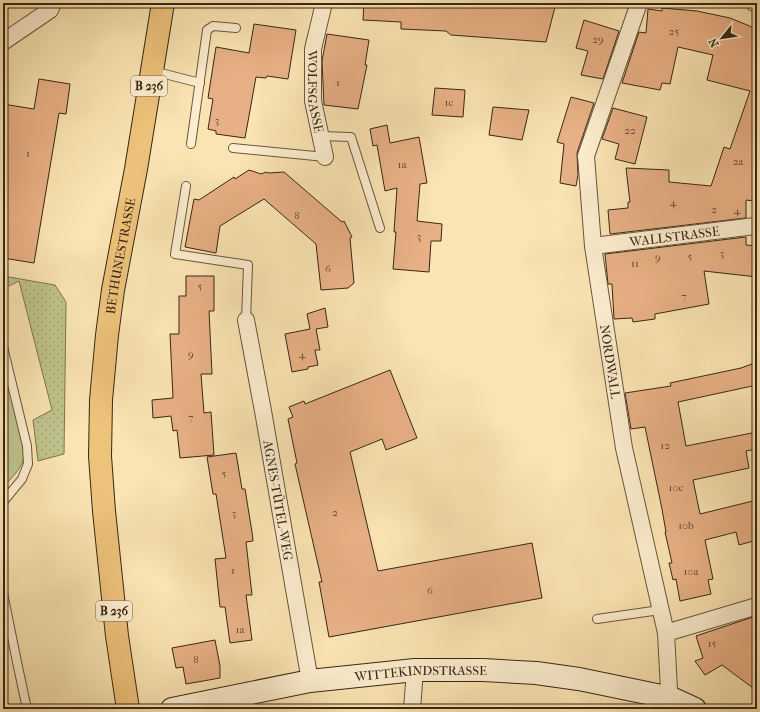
<svg xmlns="http://www.w3.org/2000/svg" width="760" height="712" font-family="'IM FELL French Canon',serif">
<style>
.grass{fill:url(#grass-dots);stroke:#7c7550}
.garden{fill:#bfc48c;stroke:#7c7550}
.building{fill:#e8b086;stroke:#392615}
.lines{fill:none;stroke-linecap:round;stroke-linejoin:round}
.lane-casing{stroke:#69563c;stroke-width:10}
.street-casing{stroke:#69563c;stroke-width:18}
.secondary-casing{stroke:#392615;stroke-width:24}
.primary-casing{stroke:#392615;stroke-width:24}
.lane{stroke:#fcedce;stroke-width:8}
.street{stroke:#fcedce;stroke-width:16}
.secondary{stroke:#fcedce;stroke-width:22}
.primary{stroke:#edc27a;stroke-width:22}
.labels{text-anchor:middle;dominant-baseline:central;stroke-width:3;stroke-linejoin:round;paint-order:stroke}
.number-label{font-size:11px;fill:#654831}
.shield{fill:#fcedce;stroke:#74624c;stroke-width:1}
.shield-label{font-size:12px;font-weight:bold;fill:#392615}
.street-label{font-size:13px;fill:#392615;stroke:#fcedce}
</style>
<defs>
<pattern id="grass-dots" width="8" height="8" patternUnits="userSpaceOnUse"><rect width="8" height="8" fill="#bfc48c"/><path d="M2 2h.1M6 6h.1" fill="none" stroke="#a5a878" stroke-width="1.8" stroke-linecap="round"/></pattern>
</defs>
<rect width="100%" height="100%" fill="#fae4b3"/>
<filter id="stains"><feTurbulence type="fractalNoise" baseFrequency=".005" numOctaves="4"/><feColorMatrix values="0 0 0 0 .2 0 0 0 0 .09 0 0 0 0 .02 0 0 0 .5 -.17"/></filter>
<radialGradient id="worn" r=".72"><stop offset=".6" stop-color="#630" stop-opacity="0"/><stop offset="1" stop-color="#630" stop-opacity=".3"/></radialGradient>
<!-- grass -->
<polygon class="grass" points="3,276 55,285 66,302 64,454 38,461 33,420 52,410 19,281 3,289"/>
<!-- garden -->
<path class="garden" d="M3 356 26 449C23 468 15 474 3 487Z"/>
<!-- building -->
<g class="building">
<polygon points="364,3 556,3 546,42 451,35 446,31 401,29 401,22 363,20"/>
<polygon points="662,8 697,11 730,18 757,29 757,192 754,201 746,200 746,218 610,234 608,210 628,208 628,202 630,202 626,168 669,170 669,182 711,186 724,147 730,149 750,91 707,80 713,55 678,47 670,84 662,83 660,90 622,83 639,32 646,33 648,9 662,11"/>
<polygon points="584,20 619,31 603,79 581,75 588,51 576,48"/>
<polygon points="254,24 296,30 288,79 267,76 266,78 256,77 245,138 216,134 216,131 208,129 213,99 208,98 216,47 249,53"/>
<polygon points="327,34 369,40 365,65 367,65 358,109 324,105 322,61"/>
<polygon points="39,79 70,84 66,114 59,113 34,263 3,258 3,104 34,109"/>
<polygon points="435,88 465,90 463,117 432,115"/>
<polygon points="571,97 594,103 577,153 578,175 576,186 560,183 564,144 557,142"/>
<polygon points="493,107 529,110 522,140 489,135"/>
<polygon points="613,108 647,117 635,164 615,159 619,144 602,139"/>
<polygon points="387,125 390,143 419,137 427,183 420,184 417,221 442,224 441,241 431,241 429,272 393,269 396,232 394,232 397,188 385,191 377,145 373,146 370,129"/>
<polygon points="249,170 261,174 266,172 268,173 284,172 342,222 344,221 352,237 350,238 354,283 348,288 321,290 316,244 264,199 220,226 216,253 185,247 194,199 199,200 234,177 235,179"/>
<polygon points="746,237 746,245 757,246 757,277 704,271 709,304 655,314 655,319 633,322 632,318 614,319 612,284 608,284 605,254"/>
<polygon points="186,276 214,276 214,311 209,311 212,374 201,374 204,413 211,412 214,455 180,458 177,430 173,431 171,416 153,418 152,400 173,398 170,334 179,334 179,296 186,296"/>
<polygon points="325,308 328,327 316,329 320,350 315,350 318,365 308,367 308,369 292,372 285,334 310,329 307,314"/>
<polygon points="757,362 757,385 678,402 686,446 757,432 757,449 746,451 749,468 693,480 700,514 757,500 757,540 739,545 736,532 705,540 713,579 708,580 711,594 680,601 676,579 673,580 669,563 672,563 665,532 666,532 662,509 645,427 631,429 625,393 671,386 670,383 741,368"/>
<polygon points="390,370 417,438 386,450 382,439 350,452 378,571 532,543 542,598 329,637 319,582 322,582 295,464 297,463 288,419 293,417 289,407 304,401 305,404"/>
<polygon points="236,453 242,489 245,489 252,532 253,541 246,542 252,595 246,595 252,640 230,643 225,607 220,607 215,559 226,558 216,494 213,494 207,457"/>
<polygon points="753,617 757,628 757,691 722,665 705,675 695,661 703,658 696,636"/>
<polygon points="215,640 220,666 220,678 186,684 183,667 176,668 172,648"/>
</g>
<g class="lines">
<defs>
<g id="lane">
<polyline points="153,71 200,83"/>
<polyline points="320,136 351,137 380,228"/>
<polyline points="191,144 207,30 213,26 236,28"/>
<polyline points="233,148 325,157"/>
<polyline points="186,186 175,254 248,265 246,320"/>
<polyline points="3,347 27,446 28,464 22,479 3,502"/>
<polyline points="3,593 17,662 27,709"/>
<polyline points="597,619 660,610"/>
</g>
<g id="street">
<path id="s1" d="M324 3 313 49V101L325 157"/>
<path id="s2" d="M639 3 586 156 593 246 624 448 666 633 670 709"/>
<polyline points="754,3 757,4"/>
<polyline points="3,42 50,10 53,3"/>
<path id="s3" d="M593 246 755 226"/>
<path id="s4" d="M246 320 263 411 310 681"/>
<polyline points="666,633 757,606"/>
<polyline points="412,709 415,670"/>
</g>
<g id="secondary">
<path id="s5" d="M172 709 310 681 415 670H483L536 673 579 679 671 698 695 709"/>
</g>
<g id="primary">
<path id="s6" d="M128 709 117 636 104 511 100 456 101 400 107 335 113 290 136 169 163 3"/>
</g>
</defs>
<!-- lane casing -->
<use href="#lane" class="lane-casing"/>
<!-- street casing -->
<use href="#street" class="street-casing"/>
<!-- secondary casing -->
<use href="#secondary" class="secondary-casing"/>
<!-- primary casing -->
<use href="#primary" class="primary-casing"/>
<!-- lane -->
<use href="#lane" class="lane"/>
<!-- street -->
<use href="#street" class="street"/>
<!-- secondary -->
<use href="#secondary" class="secondary"/>
<!-- primary -->
<use href="#primary" class="primary"/>
</g>
<g class="labels">
<!-- number labels -->
<g class="number-label">
<text x="674" y="31">25</text>
<text x="598" y="39">29</text>
<text x="338" y="82">1</text>
<text x="449" y="102">1c</text>
<text x="217" y="120">3</text>
<text x="630" y="130">22</text>
<text x="28" y="153">1</text>
<text x="738" y="161">2a</text>
<text x="402" y="164">1a</text>
<text x="673" y="202">4</text>
<text x="714" y="209">2</text>
<text x="737" y="210">4</text>
<text x="297" y="215">8</text>
<text x="419" y="236">3</text>
<text x="722" y="253">3</text>
<text x="690" y="256">5</text>
<text x="658" y="257">9</text>
<text x="635" y="263">11</text>
<text x="328" y="268">6</text>
<text x="200" y="286">5</text>
<text x="684" y="296">7</text>
<text x="191" y="354">9</text>
<text x="302" y="354">4</text>
<text x="191" y="417">7</text>
<text x="665" y="445">12</text>
<text x="224" y="473">5</text>
<text x="676" y="487">10c</text>
<text x="335" y="512">2</text>
<text x="234" y="513">3</text>
<text x="686" y="525">10b</text>
<text x="233" y="570">1</text>
<text x="691" y="571">10a</text>
<text x="430" y="590">6</text>
<text x="240" y="629">1a</text>
<text x="712" y="643">15</text>
<text x="196" y="659">8</text>
</g>
<!-- shield labels -->
<g class="shield">
<rect x="131" y="76" width="36" height="20" rx="3"/>
<rect x="96" y="601" width="36" height="20" rx="3"/>
</g>
<g class="shield-label">
<text x="149" y="86">B 236</text>
<text x="114" y="611">B 236</text>
</g>
<!-- street labels -->
<g class="street-label">
<text stroke="none"><textPath href="#s1" startOffset="90">WOLFSGASSE</textPath></text>
<text stroke="none"><textPath href="#s3" startOffset="82">WALLSTRASSE</textPath></text>
<text stroke="none"><textPath href="#s6" startOffset="456">BETHUNESTRASSE</textPath></text>
<text stroke="none"><textPath href="#s2" startOffset="369">NORDWALL</textPath></text>
<text stroke="none"><textPath href="#s4" startOffset="183">AGNES-TÜTEL-WEG</textPath></text>
<text stroke="none"><textPath href="#s5" startOffset="252">WITTEKINDSTRASSE</textPath></text>
</g>
</g>
<!-- margin -->
<rect width="760" height="712" fill="none" stroke="#fae4b3" stroke-width="16"/>
<rect x="4" y="4" width="752" height="704" fill="none" stroke="#392615" stroke-width="2"/>
<rect x="8" y="8" width="744" height="696" fill="none" stroke="#392615"/>
<!-- north arrow -->
<g transform="translate(722 38) rotate(240)" stroke="#fcedce" stroke-width="3" paint-order="stroke">
<path d="M0-3L7 15L0 10L-7 15Z" fill="#392615"/>
<text y="-6" font-size="11" font-weight="bold" text-anchor="middle" fill="#392615">N</text>
</g>
<rect width="100%" height="100%" filter="url(#stains)"/>
<rect width="100%" height="100%" fill="url(#worn)"/>
</svg>
